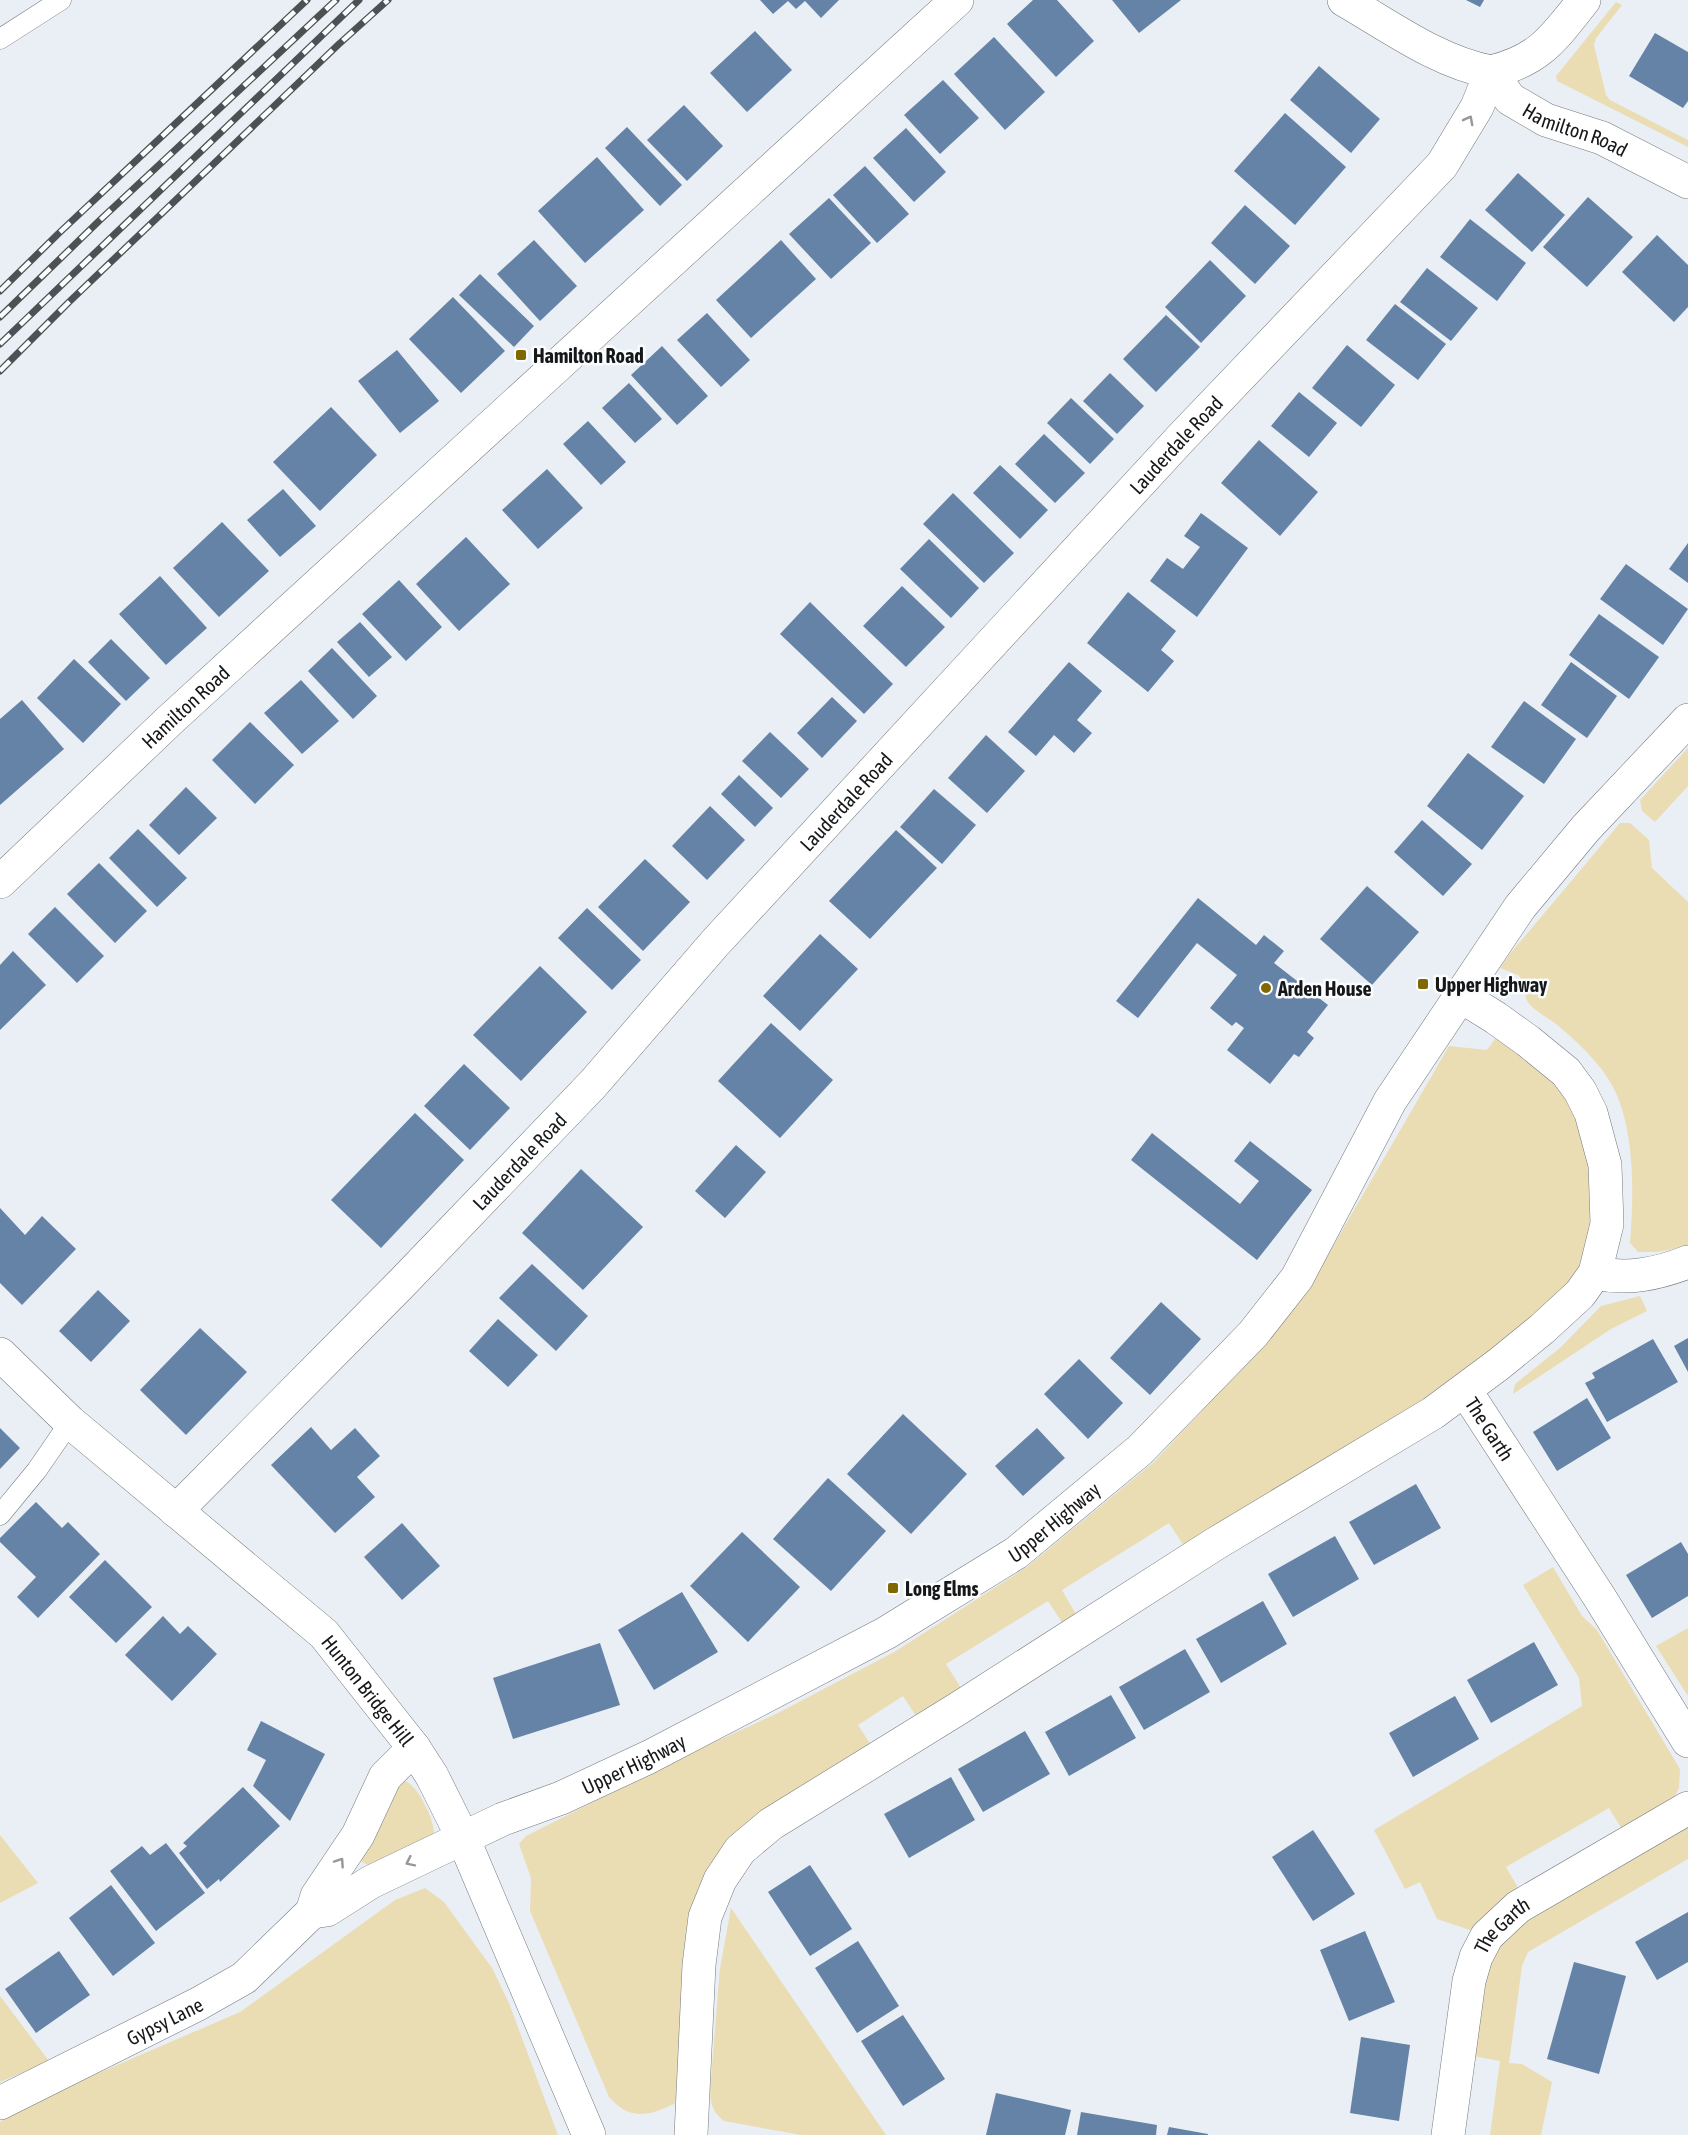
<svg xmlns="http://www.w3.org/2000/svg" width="1688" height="2135" font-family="'Asap Condensed',sans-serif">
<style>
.green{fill:#eaddb4}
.building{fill:#6583a6}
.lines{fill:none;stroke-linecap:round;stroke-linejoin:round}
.service-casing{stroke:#74797e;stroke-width:21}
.minor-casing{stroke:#74797e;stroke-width:34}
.tertiary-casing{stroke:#74797e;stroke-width:34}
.service{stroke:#fff;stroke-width:20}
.minor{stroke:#fff;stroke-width:33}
.tertiary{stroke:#fff;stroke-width:33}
.rail-casing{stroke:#4e5154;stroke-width:7}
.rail{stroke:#fafcfe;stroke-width:4.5;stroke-dasharray:14;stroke-linecap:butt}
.oneway{stroke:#969798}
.poi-dot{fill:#806800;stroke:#fafcfe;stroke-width:2}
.labels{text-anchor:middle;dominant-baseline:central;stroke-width:5;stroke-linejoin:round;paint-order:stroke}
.street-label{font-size:20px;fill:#151719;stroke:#fafcfe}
.poi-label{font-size:20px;font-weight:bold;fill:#151719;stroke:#fafcfe;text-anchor:start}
</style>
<rect width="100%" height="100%" fill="#eaeff5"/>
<!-- green -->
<g class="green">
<polygon points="1616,2 1622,5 1596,38 1594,45 1606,95 1610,100 1688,140 1688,147 1557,81 1556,76"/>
<polygon points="1688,748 1688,786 1655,822 1642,811 1640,800"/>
<path d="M1620 823H1630L1649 840 1652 868 1688 902V1246L1657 1252H1638L1630 1243C1634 1193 1636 1120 1607 1077 1594 1057 1574 1039 1556 1024 1548 1018 1537 1012 1530 1005 1525 999 1524 991 1525 983L1518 975 1500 968 1509 955Z"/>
<path d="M1497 1036 1555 1081 1569 1099 1593 1170V1223L1582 1269 1493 1356 1186 1549 1169 1523 1062 1590 1077 1616 1063 1624 1048 1601 946 1664 961 1688 916 1716 903 1696 858 1725 871 1745 730 1844 679 2093 674 2104C648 2116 630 2121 609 2097L530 1911 531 1878 519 1844 526 1836 680 1758 778 1713 896 1651 1027 1567 1154 1462 1264 1345 1310 1286 1449 1046 1487 1050Z"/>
<polygon points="1640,1296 1647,1311 1611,1329 1513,1394 1515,1384 1560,1348 1601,1306"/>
<polygon points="1553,1567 1582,1616 1597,1630 1680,1769 1679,1788 1673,1800 1623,1831 1609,1808 1506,1867 1520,1891 1473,1931 1437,1919 1420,1882 1405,1889 1374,1830 1582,1706 1579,1678 1523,1585"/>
<polygon points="1688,1628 1688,1696 1656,1646"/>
<path d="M402 1780C405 1781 408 1782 411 1785 421 1793 435 1822 434 1835L368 1865 362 1862 358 1854Z"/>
<polygon points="1688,1825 1688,1859 1528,1952 1522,1966 1509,2063 1522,2064 1552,2082 1541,2135 1490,2135 1500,2061 1473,2056 1489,1962 1507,1936 1521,1923"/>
<polygon points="0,1835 38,1883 0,1903"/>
<polygon points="425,1888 444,1902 492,1968 509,2003 558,2135 0,2135 0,2122 22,2106 240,2012 395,1900"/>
<path d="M731 1908 886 2135H801L724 2121C712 2111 711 2105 710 2091L720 1968Z"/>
<polygon points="0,1996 49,2061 0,2082"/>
</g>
<!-- building -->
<g class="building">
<polygon points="760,0 839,0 821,18 805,1 796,9 788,1 773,14"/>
<polygon points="1033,0 1057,0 1094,41 1056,77 1007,24"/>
<polygon points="1112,0 1181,0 1139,33"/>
<polygon points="1466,0 1484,0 1480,7"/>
<polygon points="755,31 792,70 747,112 710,73"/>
<polygon points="1655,33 1688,52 1688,101 1683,108 1629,76"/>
<polygon points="994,37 1045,92 1005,130 954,74"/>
<polygon points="1319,66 1380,119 1351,153 1290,100"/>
<polygon points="943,80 979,118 940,154 904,115"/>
<polygon points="684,105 723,146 687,181 647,140"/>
<polygon points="1285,113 1346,167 1295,225 1234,171"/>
<polygon points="627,127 682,185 660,206 605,148"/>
<polygon points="906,128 946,172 914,202 873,158"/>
<polygon points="597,157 644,210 585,263 538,211"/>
<polygon points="865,166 909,214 877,243 833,195"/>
<polygon points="1518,173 1565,215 1532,252 1485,210"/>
<polygon points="1588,197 1633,237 1587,287 1543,247"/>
<polygon points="829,198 871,243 831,279 789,234"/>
<polygon points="1245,205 1290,246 1255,284 1211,243"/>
<polygon points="1470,219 1526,263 1497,301 1440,257"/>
<polygon points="1657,235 1688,265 1688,307 1674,322 1622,272"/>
<polygon points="534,240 577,286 540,321 497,274"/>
<polygon points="781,240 816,279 751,338 716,300"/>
<polygon points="1210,260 1246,296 1201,343 1165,307"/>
<polygon points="1427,268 1478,308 1451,341 1400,302"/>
<polygon points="480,274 534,326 514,347 459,295"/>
<polygon points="453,297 505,351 461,393 409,339"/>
<polygon points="1395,304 1446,344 1418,380 1366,340"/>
<polygon points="707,313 750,360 721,387 677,340"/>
<polygon points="1166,315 1200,347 1156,392 1123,359"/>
<polygon points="1347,345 1395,385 1361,427 1312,388"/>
<polygon points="662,346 708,396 677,425 631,375"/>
<polygon points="397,350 439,401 400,433 358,381"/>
<polygon points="1110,373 1144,406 1117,434 1083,401"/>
<polygon points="629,383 662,419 635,443 602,408"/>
<polygon points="1299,392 1337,423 1309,457 1271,426"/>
<polygon points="1071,398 1114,439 1090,464 1047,423"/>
<polygon points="331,407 377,455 320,511 273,462"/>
<polygon points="588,421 626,462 601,485 563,444"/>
<polygon points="1044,434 1085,473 1055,503 1015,464"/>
<polygon points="1259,440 1318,492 1280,536 1221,483"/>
<polygon points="1000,465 1048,510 1020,539 973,493"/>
<polygon points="547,469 583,508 538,549 502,510"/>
<polygon points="283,489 316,526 280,557 247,520"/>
<polygon points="953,493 1014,553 984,583 923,524"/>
<polygon points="1201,513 1248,548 1197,617 1150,581 1167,558 1183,569 1200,547 1184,536"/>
<polygon points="222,522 269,571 219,617 173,568"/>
<polygon points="466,537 510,584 459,631 416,584"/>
<polygon points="929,539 979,588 951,618 900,569"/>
<polygon points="1688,543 1688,583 1669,569"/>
<polygon points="1626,564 1688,609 1663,645 1600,599"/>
<polygon points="160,576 207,628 166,665 119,614"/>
<polygon points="399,580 442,627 406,661 362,614"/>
<polygon points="902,586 945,627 906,667 863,626"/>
<polygon points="1128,592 1176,631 1161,650 1174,661 1148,692 1087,643"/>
<polygon points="810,602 893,684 864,714 780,634"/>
<polygon points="1599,614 1659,657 1629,699 1569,655"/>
<polygon points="360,622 392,657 369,677 337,642"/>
<polygon points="111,639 150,678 126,701 88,662"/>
<polygon points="332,648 377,696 353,719 308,671"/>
<polygon points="74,659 121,704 83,743 37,698"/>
<polygon points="1069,662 1102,691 1077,720 1092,733 1074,753 1054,735 1036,756 1008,732"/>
<polygon points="1571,662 1617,696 1587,738 1541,705"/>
<polygon points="301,680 339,721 302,754 264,713"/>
<polygon points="832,697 857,721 822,758 797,733"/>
<polygon points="22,700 64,749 0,805 0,719"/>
<polygon points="1524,701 1576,739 1544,784 1491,747"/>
<polygon points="250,722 294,765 255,804 212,760"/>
<polygon points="770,732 809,769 781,798 742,761"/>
<polygon points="986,735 1025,771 987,813 948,778"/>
<polygon points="1468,753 1524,796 1482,850 1427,806"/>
<polygon points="739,775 773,808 755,827 721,794"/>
<polygon points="186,787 217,818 179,855 149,825"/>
<polygon points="934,789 976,825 942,864 900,827"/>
<polygon points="710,806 745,840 707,880 672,846"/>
<polygon points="1422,820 1472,864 1443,896 1394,852"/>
<polygon points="138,829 187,878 157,907 109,858"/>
<polygon points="896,830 937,868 870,939 829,901"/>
<polygon points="645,859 690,902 643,951 598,907"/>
<polygon points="99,863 147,911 115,943 67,894"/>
<polygon points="1367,886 1419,932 1372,985 1320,939"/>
<polygon points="1198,898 1256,945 1264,935 1284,951 1274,963 1328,1005 1307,1032 1314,1038 1299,1057 1294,1054 1270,1084 1227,1050 1244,1028 1236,1022 1232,1026 1210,1008 1237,975 1197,943 1138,1018 1116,1001"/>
<polygon points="55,907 104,956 77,983 28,934"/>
<polygon points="587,908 641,960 612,990 558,938"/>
<polygon points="820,934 858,969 800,1031 763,996"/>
<polygon points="13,951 46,985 0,1030 0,965"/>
<polygon points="540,966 587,1012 521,1081 473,1035"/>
<polygon points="771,1023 833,1080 780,1138 718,1081"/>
<polygon points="464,1064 510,1108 470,1150 424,1106"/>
<polygon points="415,1113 464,1160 381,1248 331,1200"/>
<polygon points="1152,1133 1240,1204 1259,1181 1234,1161 1250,1141 1312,1190 1257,1260 1131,1160"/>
<polygon points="736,1145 766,1172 725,1218 695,1191"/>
<polygon points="581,1169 643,1227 583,1290 522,1233"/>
<polygon points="0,1208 25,1235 42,1216 76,1249 22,1305 0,1283"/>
<polygon points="532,1264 588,1316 556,1351 499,1298"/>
<polygon points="98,1290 130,1321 91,1362 59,1331"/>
<polygon points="1161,1302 1201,1339 1150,1395 1110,1358"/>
<polygon points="498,1319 538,1355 508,1387 469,1351"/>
<polygon points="200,1328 247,1372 186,1435 140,1390"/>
<polygon points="1688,1338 1688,1372 1674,1346"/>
<polygon points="1653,1339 1678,1382 1607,1422 1585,1383 1595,1378 1592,1373"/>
<polygon points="1079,1359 1123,1403 1088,1439 1044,1394"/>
<polygon points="1587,1398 1611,1438 1557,1471 1533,1432"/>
<polygon points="903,1414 967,1474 911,1534 847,1474"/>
<polygon points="311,1427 331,1450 355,1428 380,1456 357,1477 375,1497 335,1533 271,1465"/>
<polygon points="0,1428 20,1448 0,1469"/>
<polygon points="1037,1428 1065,1458 1023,1496 995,1466"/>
<polygon points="828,1478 886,1531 831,1591 773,1539"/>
<polygon points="1416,1484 1441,1528 1374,1565 1349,1522"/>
<polygon points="36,1502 62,1528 68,1522 100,1554 38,1618 17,1597 36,1577 0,1542 0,1538"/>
<polygon points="402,1523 440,1566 402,1600 364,1557"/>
<polygon points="742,1532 800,1587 748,1642 690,1586"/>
<polygon points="1335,1536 1359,1579 1293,1617 1268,1574"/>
<polygon points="1681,1542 1688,1554 1688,1596 1652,1618 1626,1575"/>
<polygon points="105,1560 152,1607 116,1643 69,1597"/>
<polygon points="682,1592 718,1652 654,1690 618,1630"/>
<polygon points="1263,1601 1287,1644 1221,1683 1196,1639"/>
<polygon points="163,1616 180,1634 188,1626 217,1654 172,1701 125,1655"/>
<polygon points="1534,1642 1558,1685 1491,1723 1467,1680"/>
<polygon points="600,1643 620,1705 513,1739 493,1678"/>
<polygon points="1185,1649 1210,1692 1144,1730 1119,1687"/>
<polygon points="1111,1695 1136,1738 1069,1776 1045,1732"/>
<polygon points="1455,1696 1479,1739 1413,1777 1389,1733"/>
<polygon points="261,1721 325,1754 290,1821 253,1786 266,1760 247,1750"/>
<polygon points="1025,1731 1050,1774 983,1812 958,1769"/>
<polygon points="951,1777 975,1820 909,1858 884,1814"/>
<polygon points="243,1787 280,1826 220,1882 219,1879 207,1889 179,1853 187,1846 183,1843"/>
<polygon points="1313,1830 1355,1894 1313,1921 1272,1857"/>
<polygon points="166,1843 205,1893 156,1931 110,1871 142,1846 150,1855"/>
<polygon points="810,1865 852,1929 810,1956 768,1892"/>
<polygon points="111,1885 155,1943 113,1976 69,1918"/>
<polygon points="1688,1912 1688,1962 1657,1980 1635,1942"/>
<polygon points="1365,1931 1395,2002 1349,2021 1320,1950"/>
<polygon points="858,1941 899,2006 857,2033 815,1968"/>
<polygon points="59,1951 90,1995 36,2033 5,1989"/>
<polygon points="1574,1962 1626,1976 1599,2074 1547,2059"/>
<polygon points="903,2015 945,2079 903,2106 861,2041"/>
<polygon points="1361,2037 1410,2045 1399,2121 1350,2113"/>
<polygon points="996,2093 1071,2110 1065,2135 986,2135"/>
<polygon points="1081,2112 1157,2125 1156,2135 1077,2135"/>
<polygon points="1169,2127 1208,2134 1208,2135 1167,2135"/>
</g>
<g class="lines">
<defs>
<g id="service">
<polyline points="0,39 61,0"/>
<polyline points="0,1515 37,1470 70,1422"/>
</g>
<g id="minor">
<path d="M1595 1273C1628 1280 1657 1274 1688 1262"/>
<path id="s1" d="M1465 1390 1600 1598 1688 1741"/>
<path id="s2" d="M176 1511 402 1283 593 1084 715 943 1182 437 1442 165 1477 107 1491 72"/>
<polyline points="312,1912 327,1910 371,1882 463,1838"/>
<path id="s3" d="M0 2103 198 2004 244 1978 312 1912 317 1896 358 1835 385 1777 414 1748"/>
<polyline points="691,2135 699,1965 705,1917 720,1880 740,1850 771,1824 959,1708 1215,1544 1433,1413 1499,1364 1542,1329 1580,1294 1595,1273 1607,1224 1605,1165 1591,1113 1580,1091 1566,1072 1528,1041 1496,1018 1459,995"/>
<path id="s4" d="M1448 2135 1469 1981 1476 1957 1487 1936 1518 1907 1688 1808"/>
</g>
<g id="tertiary">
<path id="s5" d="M1344 0C1391 27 1438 62 1491 72L1510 99 1546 120 1602 138 1688 182"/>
<path d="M1491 72C1540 60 1554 38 1584 0"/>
<path id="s6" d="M0 882 170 720 957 0"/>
<path id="s7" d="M0 1354 70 1422 324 1634 414 1748 432 1776 463 1838 589 2135"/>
<path id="s8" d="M463 1838 503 1819 561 1798 649 1757 886 1633 1016 1553 1140 1450 1253 1334 1297 1278 1390 1101 1520 907 1586 828 1688 720"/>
</g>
</defs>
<!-- service casing -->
<use href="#service" class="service-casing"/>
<!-- minor casing -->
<use href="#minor" class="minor-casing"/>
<!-- tertiary casing -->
<use href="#tertiary" class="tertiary-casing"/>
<!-- service -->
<use href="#service" class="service"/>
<!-- minor -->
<use href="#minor" class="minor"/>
<!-- tertiary -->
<use href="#tertiary" class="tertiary"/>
<defs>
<g id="rail">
<polyline points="0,291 58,234 307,0"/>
<polyline points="0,317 100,220 336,0"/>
<polyline points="0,344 359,0"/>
<polyline points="0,371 69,302 339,44 388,0"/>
</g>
</defs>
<!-- rail casing -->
<use href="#rail" class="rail-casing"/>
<!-- rail -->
<use href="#rail" class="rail"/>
</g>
<!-- one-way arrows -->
<defs><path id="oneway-chevron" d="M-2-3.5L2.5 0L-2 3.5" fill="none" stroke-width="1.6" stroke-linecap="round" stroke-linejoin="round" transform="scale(1.5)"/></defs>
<g class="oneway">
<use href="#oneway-chevron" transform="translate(1469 120) rotate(-62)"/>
<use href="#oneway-chevron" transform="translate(340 1862) rotate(-56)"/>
<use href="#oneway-chevron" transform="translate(410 1862) rotate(154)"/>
</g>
<!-- markers -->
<g class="poi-dot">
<rect x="515" y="349" width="12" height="12" rx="3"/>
<rect x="1417" y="978" width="12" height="12" rx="3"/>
<circle cx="1266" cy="988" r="6"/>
<rect x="887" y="1582" width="12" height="12" rx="3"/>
</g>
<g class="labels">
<!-- street labels -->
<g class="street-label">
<text stroke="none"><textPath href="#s5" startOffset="270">Hamilton Road</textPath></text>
<text stroke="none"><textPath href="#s2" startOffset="1462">Lauderdale Road</textPath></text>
<text stroke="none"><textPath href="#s6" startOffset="255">Hamilton Road</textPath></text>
<text stroke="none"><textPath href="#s2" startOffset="976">Lauderdale Road</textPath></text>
<text stroke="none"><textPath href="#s2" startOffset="490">Lauderdale Road</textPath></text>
<text stroke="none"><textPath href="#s1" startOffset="46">The Garth</textPath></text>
<text stroke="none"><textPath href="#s8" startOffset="672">Upper Highway</textPath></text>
<text stroke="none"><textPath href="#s7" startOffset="500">Hunton Bridge Hill</textPath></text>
<text stroke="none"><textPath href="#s8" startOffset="186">Upper Highway</textPath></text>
<text stroke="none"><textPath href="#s4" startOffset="222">The Garth</textPath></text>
<text stroke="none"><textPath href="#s3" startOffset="184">Gypsy Lane</textPath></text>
</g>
<!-- poi labels -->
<g class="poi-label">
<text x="533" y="355">Hamilton Road</text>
<text x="1435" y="984">Upper Highway</text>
<text x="1278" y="988">Arden House</text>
<text x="905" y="1588">Long Elms</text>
</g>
</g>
</svg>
